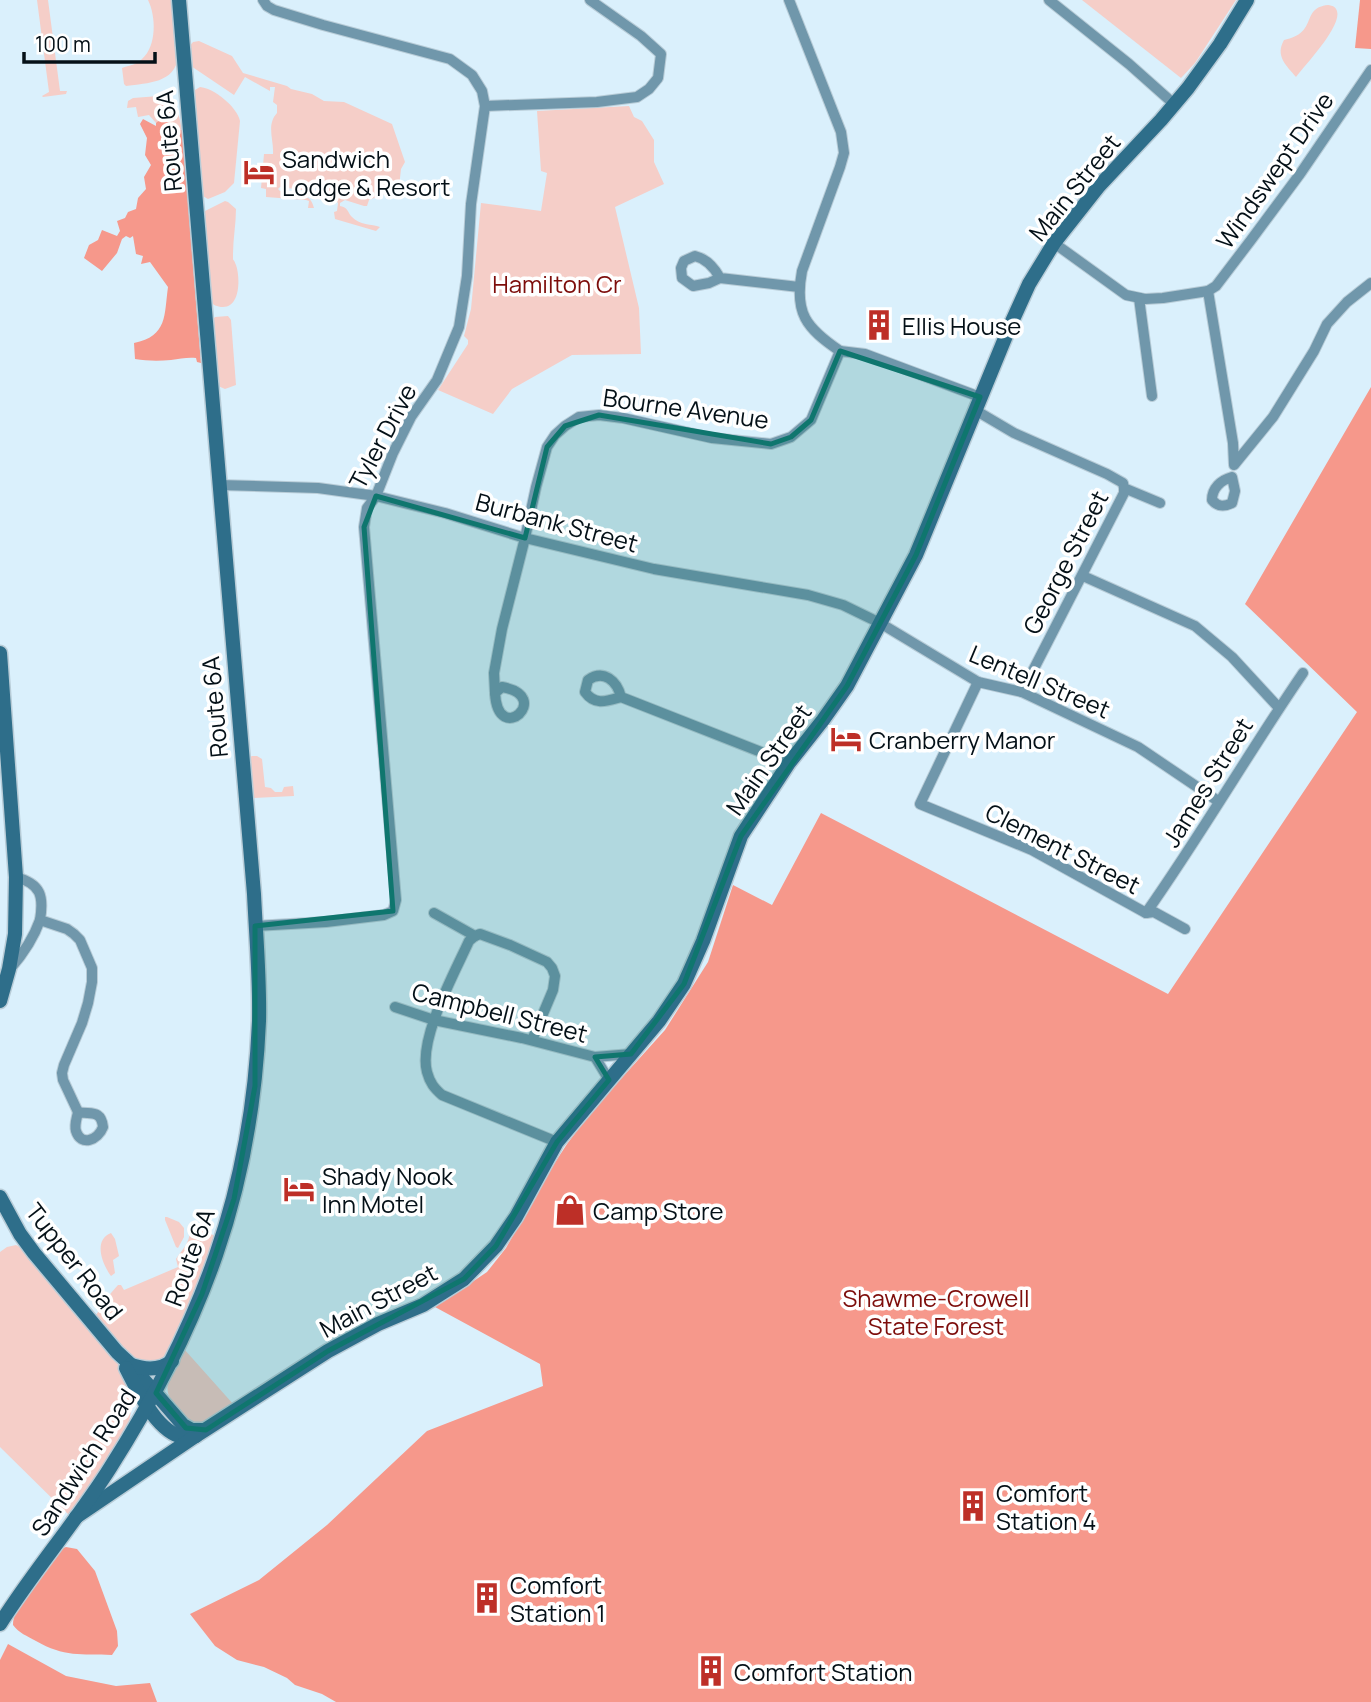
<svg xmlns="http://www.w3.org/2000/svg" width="1371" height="1702" font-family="Manrope,sans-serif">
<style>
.green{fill:#f5cec8}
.forest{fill:#f6988b}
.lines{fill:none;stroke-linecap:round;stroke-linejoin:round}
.minor-casing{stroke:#b8ccd7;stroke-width:12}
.secondary-casing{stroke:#b8ccd7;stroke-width:17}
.minor{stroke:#7097ab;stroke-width:10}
.secondary{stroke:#2e6e8a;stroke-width:14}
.marked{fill:#0f766e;fill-opacity:0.2;stroke:#0f766e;stroke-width:5;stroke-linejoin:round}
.labels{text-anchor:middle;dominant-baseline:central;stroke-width:7;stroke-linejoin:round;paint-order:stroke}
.street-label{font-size:24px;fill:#041017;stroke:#fff}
.poi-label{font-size:24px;fill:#041017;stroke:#fff;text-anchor:start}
.park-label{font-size:24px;fill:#7d0d0b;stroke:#fff}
</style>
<rect width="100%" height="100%" fill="#daf0fc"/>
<!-- green -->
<g class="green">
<polygon points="37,0 48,0 60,91 67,91 66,94 43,97 42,96 49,92"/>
<path d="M148 0H173L178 57C175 83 148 83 126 86L124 84 122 68C129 65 137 65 142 59 157 46 156 16 148 0Z"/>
<polygon points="1082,0 1236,0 1195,63 1181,78"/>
<path d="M1328 5C1333 6 1335 6 1337 11 1342 26 1306 64 1296 77 1286 65 1275 56 1284 40 1319 33 1300 8 1328 5Z"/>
<path d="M199 41 232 56 243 73 287 86 291 89 312 94 324 101 344 102 392 124 405 162 401 169 398 196 394 197 387 193 369 200 367 206H364L345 200 340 203V206C349 208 347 212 352 217 359 225 372 224 380 227L376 231 335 219 334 212 337 211 338 203C334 198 330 197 324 197L321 189 313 187 309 191 280 187 278 189 280 191C284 191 288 192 292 193 303 196 311 195 314 208H308L309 201 306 200 266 197V189L261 188 264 154H273C274 140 266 125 277 113V105L273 102 275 87H270V91L245 77 234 95 191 66 189 47 193 42Z"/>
<path d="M200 87C214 88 237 107 240 121L234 183 225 192 208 199 201 195 194 101 195 90Z"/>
<path d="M159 96C177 101 179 114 182 130L172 129 156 123 149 115 138 117 136 107 127 108 128 101 133 98Z"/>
<polygon points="629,106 634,117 642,121 654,140 654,162 664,184 615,207 639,308 641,354 572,355 512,389 493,414 438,390 468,344 468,340 464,336 471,309 481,203 541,211 547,173 541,171 537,111"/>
<path d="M225 201 228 202 236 209C236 224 233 239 233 254 233 264 233 256 236 265 240 276 241 307 223 307 217 307 213 305 209 300L203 212Z"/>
<polygon points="228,316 231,320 236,385 225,389 218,386 212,321 215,317"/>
<polygon points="252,756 257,756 262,759 265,787 271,788 275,792 282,792 284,787 293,786 294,796 252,798 248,758"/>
<polygon points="167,1217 179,1222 184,1228 184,1237 178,1248 176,1247 165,1220 165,1217"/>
<path d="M189 1226 216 1236 205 1270 166 1356C138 1380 112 1337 96 1318V1315L111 1293 118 1285H121L124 1290 178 1267 176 1259C184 1247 192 1241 189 1226Z"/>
<path d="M111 1233 115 1239 119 1256 113 1260 115 1273 111 1276C102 1264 93 1240 111 1233Z"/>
<polygon points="16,1245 20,1247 113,1354 129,1384 133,1401 128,1427 70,1516 0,1447 0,1252 7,1247"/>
<path d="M184 1349 234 1405 201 1426 191 1425C160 1389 162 1391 184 1349Z"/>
</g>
<!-- forest -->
<g class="forest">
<polygon points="1360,0 1371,0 1371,49 1355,48"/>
<path d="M143 119 156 126V123C164 117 168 121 172 129L182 130 201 363 197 362 196 358C187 357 180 359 171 360 159 361 147 361 135 359L134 343C168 336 164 315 168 287L150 262 141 264 143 256 136 254 133 236 130 238 126 236 122 239 117 253 102 271 84 258 89 245 98 240 102 230 117 236 120 231 117 221 125 218 128 212 136 209 138 198 146 189 144 177 151 165 145 155 147 138 140 124Z"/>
<polygon points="1371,387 1371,1702 336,1702 322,1694 295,1685 287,1678 264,1667 237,1660 215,1646 190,1614 259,1580 327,1525 427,1431 543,1386 540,1364 435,1307 487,1272 506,1248 545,1178 567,1144 592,1111 665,1030 708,962 733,885 772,905 821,813 1168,994 1357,712 1245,604"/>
<path d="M66 1547 77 1549 95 1571 117 1631 118 1646 112 1655C81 1654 64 1657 36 1641 27 1636 19 1633 13 1625 12 1607 49 1565 61 1549Z"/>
<polygon points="8,1644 66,1676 116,1686 150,1683 157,1702 0,1702 0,1660"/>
</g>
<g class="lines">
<defs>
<g id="minor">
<path d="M789 0 841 132 844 153 840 167 802 271C794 313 806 328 840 351"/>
<polyline points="1049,0 1129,64 1174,104"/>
<polyline points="485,106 597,102 637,97 649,89 658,78 661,54 641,36 590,0"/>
<polyline points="1054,243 1126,295 1145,299 1163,298 1208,291 1216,286 1251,240 1300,174 1371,70"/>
<path d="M720 278C714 267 707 259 695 256L684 261 681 268 682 278 693 286 709 283 720 278 799 287"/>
<polyline points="1208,291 1233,443 1234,465 1273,417 1314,351 1327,324 1347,302 1371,283"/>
<polyline points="1139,298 1152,396"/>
<polyline points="975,410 1014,433 1107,474 1123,483 1124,488 1160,503"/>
<path d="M1232 477 1235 491 1232 503C1224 507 1218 507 1212 500 1212 488 1221 480 1232 477Z"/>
<polyline points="219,485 318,488 376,496 445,513 525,538 654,569 808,595 843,605 880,623 978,682 1022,692 1138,747 1218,801"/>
<polyline points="1083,576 1195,626 1232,657 1279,708"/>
<polyline points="978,682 920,804 1032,850 1146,913 1154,912 1185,929"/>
<path d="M502 687C554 696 498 748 495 693Z"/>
<polyline points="1022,692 1124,493 1124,488"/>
<polyline points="495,693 494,673 502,629 525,538 536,487 547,447 555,435 565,426 579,417 599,415 623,418 712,438 771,444 791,437 811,420 840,351 865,354 980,397"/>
<path d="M621 697C617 681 604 669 588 680L585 692C595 706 607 701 621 697L789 763"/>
<path d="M16 877C41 884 44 896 40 920L67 929 74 934 80 940 92 968V982L88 1003 82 1023 64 1065 62 1073 63 1080 78 1112"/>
<polyline points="434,913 475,936 480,934 510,945 547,962 552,968 555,976 553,990 532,1040"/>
<path d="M1146 913C1201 835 1249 752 1303 673"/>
<polyline points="255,926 326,922 384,915 393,911 396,900 364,527 367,508 376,496 393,453 411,417 437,380 459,327 467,276 471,204 485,106 482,91 472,75 450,59 323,25 274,10 267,6 263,0"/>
<path d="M475 936 469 941C455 972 418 1039 427 1072 430 1083 434 1088 442 1095L557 1142"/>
<path d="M10 969C23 954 33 940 40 920"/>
<polyline points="395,1007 434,1020 522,1038 595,1057 631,1054"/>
<polyline points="595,1057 609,1080"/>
<path d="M78 1112C90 1115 101 1109 103 1127 98 1140 81 1147 76 1131 74 1125 77 1118 78 1112Z"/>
</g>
<g id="secondary">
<polyline points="0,653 16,877 15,934 9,969 0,1001"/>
<polyline points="0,1197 20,1234 34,1253 117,1352 131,1365 183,1425 192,1430 204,1430"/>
<path d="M131 1365C146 1370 160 1371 172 1361"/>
<path d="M126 1368C138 1391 163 1447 196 1436"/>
<polyline points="76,1517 197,1435 328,1351 378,1324 423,1305 464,1279 496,1246 516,1217 557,1142 659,1021 684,984 703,941 741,836 789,763 823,720 847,686 916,555 1010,326 1029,284 1054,243 1099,186 1161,120 1188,88 1220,44 1247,0"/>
<path d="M0 1624C34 1570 76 1522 110 1468 201 1325 252 1192 259 1021 260 979 256 936 254 894L179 0"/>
</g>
</defs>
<!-- minor casing -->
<use href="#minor" class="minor-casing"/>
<!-- secondary casing -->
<use href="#secondary" class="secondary-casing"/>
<!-- minor -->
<use href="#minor" class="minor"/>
<!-- secondary -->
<use href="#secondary" class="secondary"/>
</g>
<!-- marked area -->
<path class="marked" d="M840 351 980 397 916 555 847 686 741 836 684 984 631 1054 595 1057 609 1080 557 1142 496 1246 464 1279 328 1351 206 1430 186 1428 156 1393 202 1294 234 1199 255 1086V926L393 911 364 527 376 496 525 538 547 447 565 426 599 415 771 444 791 437 811 420Z"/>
<!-- icons -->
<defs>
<symbol id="hotel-bare" viewBox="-9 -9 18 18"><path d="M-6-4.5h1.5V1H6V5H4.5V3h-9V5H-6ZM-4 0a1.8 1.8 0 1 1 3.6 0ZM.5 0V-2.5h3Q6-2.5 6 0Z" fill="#bd2f27" stroke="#fff" stroke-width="2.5" paint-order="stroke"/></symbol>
<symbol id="building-bare" viewBox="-9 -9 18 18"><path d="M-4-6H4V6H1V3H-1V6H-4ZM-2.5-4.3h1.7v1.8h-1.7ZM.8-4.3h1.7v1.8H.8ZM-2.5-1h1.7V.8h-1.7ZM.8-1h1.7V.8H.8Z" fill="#bd2f27" stroke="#fff" stroke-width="2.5" paint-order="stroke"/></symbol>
<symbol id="shop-bare" viewBox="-9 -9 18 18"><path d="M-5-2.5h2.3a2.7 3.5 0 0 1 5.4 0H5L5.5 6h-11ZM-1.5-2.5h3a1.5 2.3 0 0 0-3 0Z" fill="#bd2f27" stroke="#fff" stroke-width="2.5" paint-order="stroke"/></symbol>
</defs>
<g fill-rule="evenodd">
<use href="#hotel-bare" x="237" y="150" width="44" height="44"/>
<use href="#building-bare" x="857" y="303" width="44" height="44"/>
<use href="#hotel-bare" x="824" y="717" width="44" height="44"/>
<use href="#hotel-bare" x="277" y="1167" width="44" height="44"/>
<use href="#shop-bare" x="548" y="1188" width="44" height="44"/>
<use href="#building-bare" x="951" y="1484" width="44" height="44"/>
<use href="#building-bare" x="465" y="1576" width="44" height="44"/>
<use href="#building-bare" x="689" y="1649" width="44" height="44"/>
</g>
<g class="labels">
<!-- street labels -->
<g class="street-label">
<text transform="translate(168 141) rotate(-95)">Route 6A</text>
<text transform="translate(1274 170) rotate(-55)">Windswept Drive</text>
<text transform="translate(1074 187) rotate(-51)">Main Street</text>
<text transform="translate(686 408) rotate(8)">Bourne Avenue</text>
<text transform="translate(382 436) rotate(-62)">Tyler Drive</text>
<text transform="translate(557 522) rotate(15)">Burbank Street</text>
<text transform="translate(1065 562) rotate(-63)">George Street</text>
<text transform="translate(1040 681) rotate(23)">Lentell Street</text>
<text transform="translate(214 707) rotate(-95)">Route 6A</text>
<text transform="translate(768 759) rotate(-55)">Main Street</text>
<text transform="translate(1207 782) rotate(-58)">James Street</text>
<text transform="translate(1063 848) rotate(27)">Clement Street</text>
<text transform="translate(500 1012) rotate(14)">Campbell Street</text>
<text transform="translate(189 1257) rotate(-70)">Route 6A</text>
<text transform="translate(75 1261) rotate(52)">Tupper Road</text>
<text transform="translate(378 1300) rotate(-28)">Main Street</text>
<text transform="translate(83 1462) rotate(-57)">Sandwich Road</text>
</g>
<!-- poi labels -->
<g class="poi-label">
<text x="282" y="158">Sandwich<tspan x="282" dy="28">Lodge &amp; Resort</tspan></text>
<text x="902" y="325">Ellis House</text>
<text x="869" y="739">Cranberry Manor</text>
<text x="322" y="1175">Shady Nook<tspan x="322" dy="28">Inn Motel</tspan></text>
<text x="593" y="1210">Camp Store</text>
<text x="996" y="1492">Comfort<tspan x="996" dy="28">Station 4</tspan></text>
<text x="510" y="1584">Comfort<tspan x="510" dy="28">Station 1</tspan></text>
<text x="734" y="1671">Comfort Station</text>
</g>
<!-- park labels -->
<g class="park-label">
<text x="557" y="283">Hamilton Cr</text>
<text x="936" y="1297">Shawme-Crowell<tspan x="936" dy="28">State Forest</tspan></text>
</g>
</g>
<!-- scale -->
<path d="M24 52v10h131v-10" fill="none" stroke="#041017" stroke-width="3.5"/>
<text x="35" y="52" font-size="21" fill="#041017" stroke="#ffffff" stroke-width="5" paint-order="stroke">100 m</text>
</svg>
